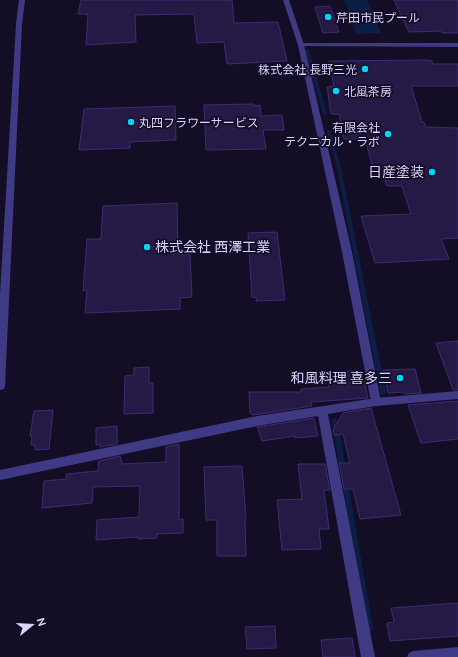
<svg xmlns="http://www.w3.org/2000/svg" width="458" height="657" font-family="Ubuntu,'Noto Sans JP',sans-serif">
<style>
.water{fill:#0c1e46}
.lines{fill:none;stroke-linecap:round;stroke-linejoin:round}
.stream{fill:#0c1e46;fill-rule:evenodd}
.building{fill:#251a46;stroke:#3e2c72}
.service{fill:#403984;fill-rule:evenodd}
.minor{fill:#403984;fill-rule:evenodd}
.tertiary{fill:#403984;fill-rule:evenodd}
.poi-dot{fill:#00d6fd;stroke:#130e25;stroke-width:1.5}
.labels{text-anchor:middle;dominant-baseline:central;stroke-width:3.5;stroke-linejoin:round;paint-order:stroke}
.far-poi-label{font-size:12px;fill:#dad2ff;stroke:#130e25;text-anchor:start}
.poi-label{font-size:14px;fill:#dad2ff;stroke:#130e25;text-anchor:end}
</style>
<rect width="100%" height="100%" fill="#130e25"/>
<!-- water -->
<polygon class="water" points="344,0 367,0 381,33 356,34"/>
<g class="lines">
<!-- stream -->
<g class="stream">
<polygon points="306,49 309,50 327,114 326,115 325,115 323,114 305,50"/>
<polygon points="327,130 331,130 331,131 341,168 386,392 385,394 381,394 380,392 337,168 327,131"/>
<polygon points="335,418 337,419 338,421 346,470 345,472 343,473 341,472 340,470 332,421 333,419"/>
<polygon points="345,480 347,481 348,483 373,627 372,630 369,631 366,630 365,627 342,483 343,481"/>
</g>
</g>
<!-- building -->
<g class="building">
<polygon points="81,0 232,0 234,23 278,22 287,61 227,64 224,42 197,43 194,14 135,15 136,42 86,45 88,14 78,14"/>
<polygon points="394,0 458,0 458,33 442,33 441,31 409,32"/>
<polygon points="330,6 339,32 323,33 315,7"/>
<polygon points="426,60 432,61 433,64 458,64 458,86 411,86 422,122 424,122 426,127 458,128 458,238 441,239 449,259 375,263 361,216 411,214 402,186 387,186 384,176 375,176 365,139 344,139 339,114 331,114 327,87 334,86 329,61"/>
<polygon points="254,104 254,106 260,105 261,116 282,115 284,130 263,130 266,149 206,150 204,105"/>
<polygon points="175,106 176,140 130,142 130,148 79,150 84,109"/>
<polygon points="177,203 178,254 190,254 192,297 180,298 180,309 85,313 87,290 83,291 87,239 101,239 103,206"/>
<polygon points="277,232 285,300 256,301 257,298 252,297 248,233"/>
<polygon points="458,341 458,390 453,390 436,343"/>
<polygon points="149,367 149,383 153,383 153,413 124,414 125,376 134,375 134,368"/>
<polygon points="415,369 421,393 405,394 404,392 388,393 383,370"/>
<polygon points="351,371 354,383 362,383 364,380 368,398 311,402 312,406 253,415 250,413 249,392 301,392 301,389 329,387 326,372"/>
<polygon points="458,401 458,439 421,443 408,405"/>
<polygon points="371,408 401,515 360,519 353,489 344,489 339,463 350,463 343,434 334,435 333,430 343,413"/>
<polygon points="53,410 49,449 35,450 35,445 31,445 32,436 30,436 34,411"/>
<polygon points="314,418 318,436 295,438 295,436 262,441 257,427"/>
<polygon points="117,426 117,444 100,447 100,444 96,445 96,428"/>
<polygon points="179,444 179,520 183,519 183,533 157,534 157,538 138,539 138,537 96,540 97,520 139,517 140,486 93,487 92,503 42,508 44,481 67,479 66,474 98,471 99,461 120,456 122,464 166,462 166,447"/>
<polygon points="298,464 325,464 330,490 324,490 329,529 319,529 321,549 282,550 277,500 302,499"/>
<polygon points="242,466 246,518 245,518 246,556 217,556 217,520 206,520 204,467"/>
<polygon points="458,603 458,636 390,641 387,623 394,622 391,608"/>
<polygon points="275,626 276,648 247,649 245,627"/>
<polygon points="352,638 355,657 323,657 321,640"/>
</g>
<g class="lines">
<!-- service -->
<polygon class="service" points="458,647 458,657 407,657 409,653 413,651"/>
<!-- minor -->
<g class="minor">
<polygon points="301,43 458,43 458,47 299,46 298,45"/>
<polygon points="458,391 458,399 376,406 328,414 375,657 361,657 318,416 257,426 0,480 0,470 257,416 376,398"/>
</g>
<!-- tertiary -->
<g class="tertiary">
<polygon points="19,0 25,0 22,24 5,386 4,389 0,390 0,294 16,24"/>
<polygon points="283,0 289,0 304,45 352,252 381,402 380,405 376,406 372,405 371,402 342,252 298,45"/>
</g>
</g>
<!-- markers -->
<g class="poi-dot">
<circle cx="328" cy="17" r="4"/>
<circle cx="365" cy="69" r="4"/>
<circle cx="336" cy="91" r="4"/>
<circle cx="131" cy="122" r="4"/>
<circle cx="388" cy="134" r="4"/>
<circle cx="432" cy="172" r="4"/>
<circle cx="147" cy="247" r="4"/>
<circle cx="400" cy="378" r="4"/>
</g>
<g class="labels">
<!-- far-poi labels -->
<g class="far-poi-label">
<text x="336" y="17">芹田市民プール</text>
<text x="357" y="69" text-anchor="end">株式会社 長野三光</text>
<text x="344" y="91">北風茶房</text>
<text x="139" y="122">丸四フラワーサービス</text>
<text x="380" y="127" text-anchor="end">有限会社<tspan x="380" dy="14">テクニカル・ラボ</tspan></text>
</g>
<!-- poi labels -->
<g class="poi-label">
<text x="424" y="172">日産塗装</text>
<text x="155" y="247" text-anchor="start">株式会社 西澤工業</text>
<text x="392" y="378">和風料理 喜多三</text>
</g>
</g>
<!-- north arrow -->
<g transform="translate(32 625) rotate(72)" stroke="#130e25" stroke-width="3" paint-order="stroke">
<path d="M0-3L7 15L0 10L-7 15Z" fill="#dad2ff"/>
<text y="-6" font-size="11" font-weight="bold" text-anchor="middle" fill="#dad2ff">N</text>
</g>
</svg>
